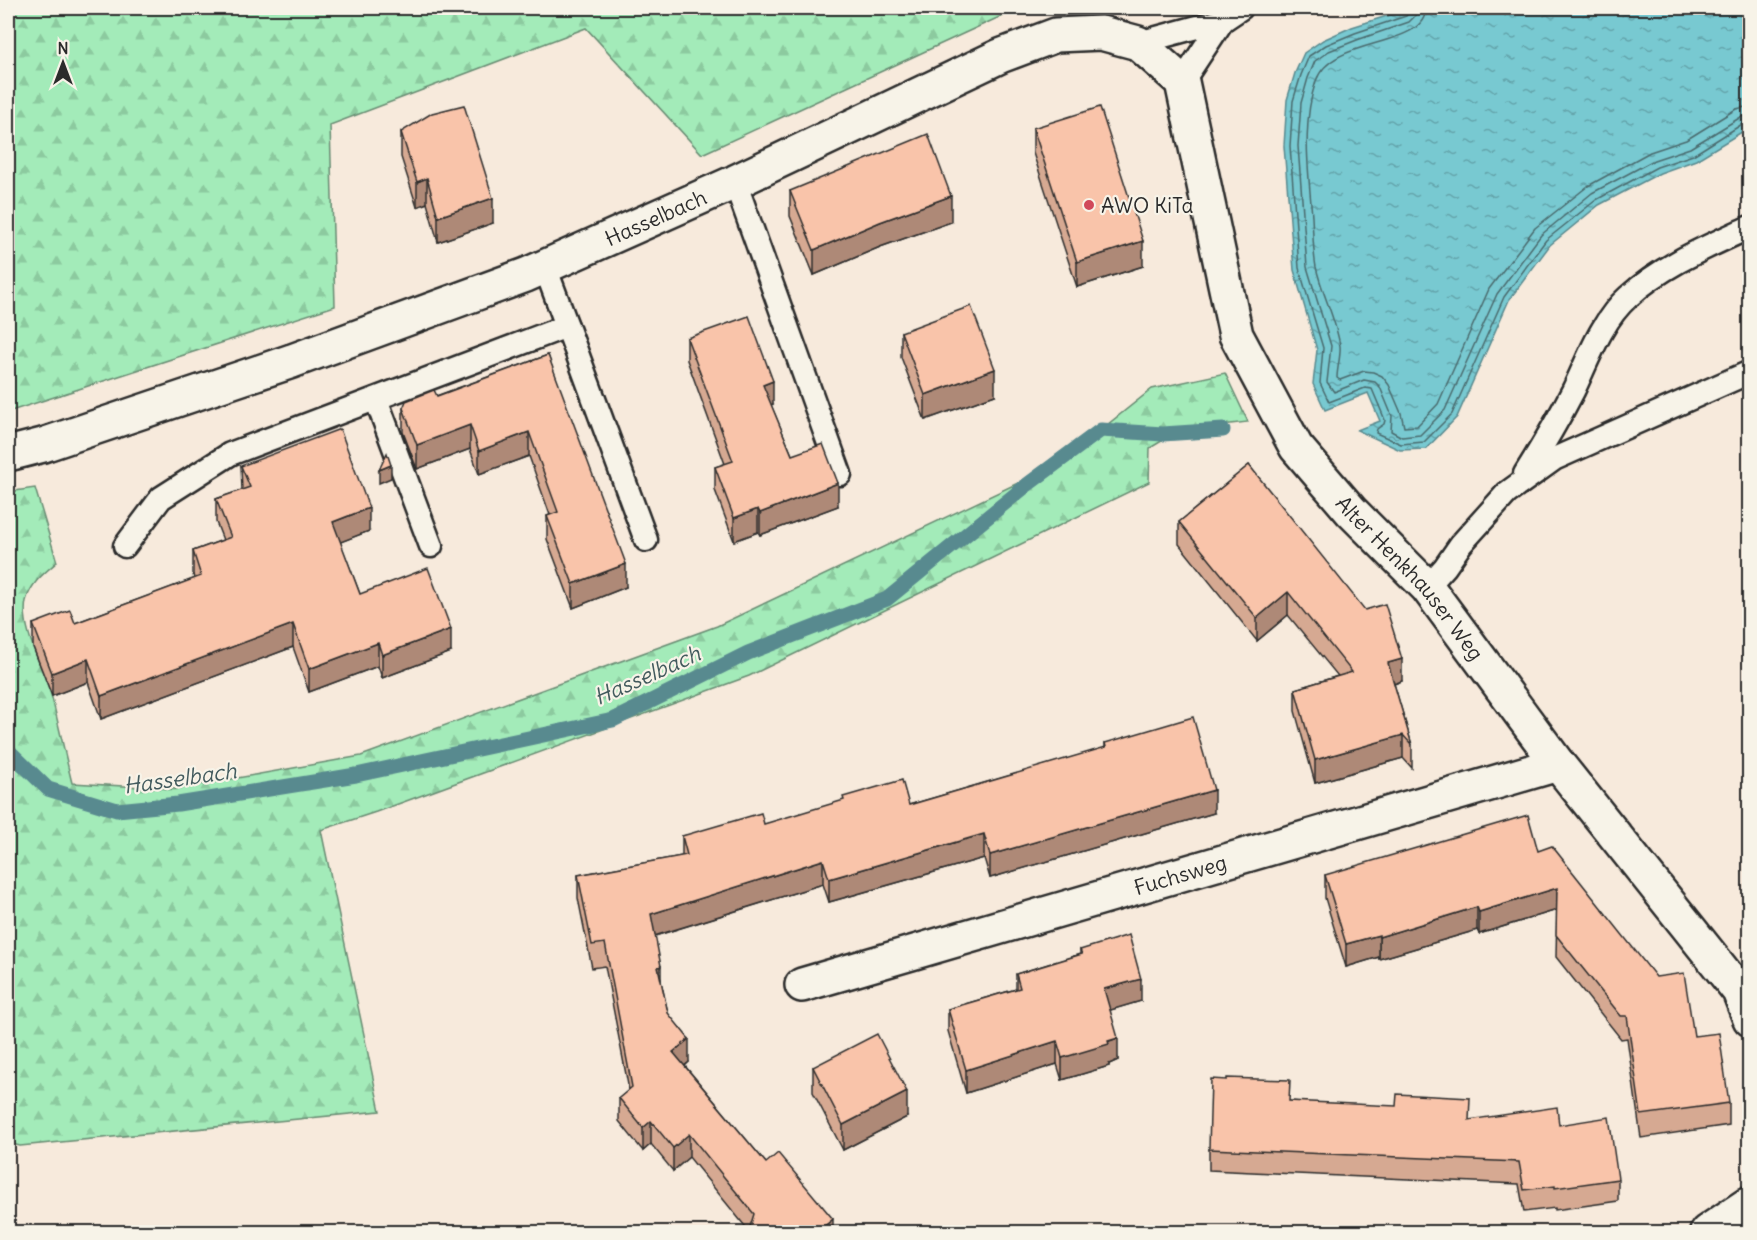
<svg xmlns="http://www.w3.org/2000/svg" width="1757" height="1240" font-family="Delius,sans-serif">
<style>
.forest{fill:url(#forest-firs);stroke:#678b72;stroke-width:1.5}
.water{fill:url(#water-ripples);stroke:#598a8f;stroke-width:1.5}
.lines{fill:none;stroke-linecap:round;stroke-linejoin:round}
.shore{stroke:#4a6a6d;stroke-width:1.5}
.stream{stroke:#598a8f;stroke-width:15}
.lane-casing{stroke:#2b2b2b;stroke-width:27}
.street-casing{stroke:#2b2b2b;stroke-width:38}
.lane{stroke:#f7f3e8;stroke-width:22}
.street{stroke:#f7f3e8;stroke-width:33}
.wall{fill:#d6a992;stroke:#2b2b2b;stroke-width:1.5}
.shaded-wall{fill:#ae8977;stroke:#2b2b2b;stroke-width:1.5}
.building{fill:#f9c4aa;stroke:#2b2b2b;stroke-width:1.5}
.poi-dot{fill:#d1495b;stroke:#f7f3e8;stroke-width:2}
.labels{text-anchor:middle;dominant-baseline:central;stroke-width:4.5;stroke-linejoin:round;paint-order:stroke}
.poi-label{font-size:21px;fill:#2b2b2b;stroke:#f7f3e8;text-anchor:start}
.street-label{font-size:21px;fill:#2b2b2b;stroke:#f7f3e8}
.water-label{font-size:22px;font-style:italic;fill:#425a5d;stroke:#f7f3e8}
</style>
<defs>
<pattern id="forest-firs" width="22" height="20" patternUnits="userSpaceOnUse" patternTransform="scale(1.5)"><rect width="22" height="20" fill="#a3ebb9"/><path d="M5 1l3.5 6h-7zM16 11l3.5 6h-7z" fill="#8cca9f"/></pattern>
<pattern id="water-ripples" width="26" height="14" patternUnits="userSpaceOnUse" patternTransform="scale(1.5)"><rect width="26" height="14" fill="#78c9d1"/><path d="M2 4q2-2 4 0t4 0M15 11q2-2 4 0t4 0" fill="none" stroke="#63a3aa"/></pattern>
</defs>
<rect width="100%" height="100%" fill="#f7eadc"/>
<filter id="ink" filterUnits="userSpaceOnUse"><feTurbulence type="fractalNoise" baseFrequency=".0167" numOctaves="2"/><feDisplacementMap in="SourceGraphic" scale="12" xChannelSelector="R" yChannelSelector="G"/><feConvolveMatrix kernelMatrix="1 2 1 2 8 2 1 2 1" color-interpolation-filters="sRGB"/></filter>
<g filter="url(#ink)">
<!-- forest -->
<g class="forest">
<polygon points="8,8 1019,8 702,154 586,28 330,125 335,306 8,412"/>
<path d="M1225 373 1248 422 1180 430 1150 448 1149 482 749 676 376 812 321 830 380 1111 20 1146 12 1144 8 1117V492L35 488 57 562C44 573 31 583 26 601 20 628 45 672 52 698 59 726 65 755 72 783L175 789 361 756 717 626 1058 464 1152 389Z"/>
</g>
<!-- water -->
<polygon class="water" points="1412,8 1749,8 1750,127 1696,160 1660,173 1599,205 1550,245 1509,300 1457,417 1426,449 1400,450 1357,430 1380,421 1368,393 1325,410 1313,384 1317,350 1294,270 1284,146 1287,100 1295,73 1304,53 1323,40 1352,27"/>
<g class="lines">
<!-- shore -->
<g class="shore">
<polyline points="1410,8 1409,12 1406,16 1355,33 1326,45 1309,56 1301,75 1293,101 1290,146 1299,268 1323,348 1320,383 1329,402 1365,388 1372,389 1385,420 1384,424 1377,429 1376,433 1401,444 1424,442 1452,414 1504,297 1546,240 1596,200 1657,167 1693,155 1744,123 1750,123"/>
<polyline points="1417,8 1415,16 1409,22 1357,40 1329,51 1315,61 1308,78 1301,103 1298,146 1307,267 1331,346 1327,382 1334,392 1364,380 1375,382 1380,387 1392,416 1391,431 1402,437 1420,435 1445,410 1497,294 1541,235 1592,193 1654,160 1690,148 1741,117 1750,115"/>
<path d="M1426 8C1425 50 1332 35 1316 81 1301 125 1309 172 1312 217 1313 233 1313 251 1316 267 1322 294 1336 319 1340 346 1341 356 1337 368 1337 378L1340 380 1364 371 1373 372 1382 376 1389 385 1401 413 1404 427 1417 426 1438 404 1489 289 1535 228 1588 186 1650 152 1686 140 1736 109 1750 106"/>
</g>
<!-- stream -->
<g class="stream">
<polyline points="8,750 48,789 117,810 178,804 356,775 613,720 748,653 887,599 1027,485 1101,430 1163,434 1223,430"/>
<polyline points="1745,1232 1750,1230"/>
</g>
<defs>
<g id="lane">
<polyline points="1138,43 1223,20 1241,8"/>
<polyline points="1182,82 1223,20"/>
<polyline points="735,182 840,474"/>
<polyline points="545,267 567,326"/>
<polyline points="376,399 431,546"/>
<path d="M1525 474C1542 447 1558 420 1573 391 1588 360 1601 321 1628 297 1663 265 1707 247 1750 227"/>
<polyline points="125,546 161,498 230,454 567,326 646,540"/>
<polyline points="1427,587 1445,567 1461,544 1507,493 1554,459 1750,372"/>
</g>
<g id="street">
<path id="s1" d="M8 454 43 445 292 361 526 275 735 182 1000 56 1056 35 1101 33 1138 43 1182 82 1236 335 1296 447 1351 511 1427 587 1558 764 1739 991 1750 1019"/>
<path id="s2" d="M802 985 1558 764"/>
<polyline points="1707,1232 1750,1203"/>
</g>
</defs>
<!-- lane casing -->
<use href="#lane" class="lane-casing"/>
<!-- street casing -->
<use href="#street" class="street-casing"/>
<!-- lane -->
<use href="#lane" class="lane"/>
<!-- street -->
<use href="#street" class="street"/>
</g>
<!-- wall -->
<g class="wall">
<polygon points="1033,128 1143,266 1077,287 1033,153"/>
<polygon points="401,132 493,223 438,242 427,203 417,207 401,157"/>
<polygon points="790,191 951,222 880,247 814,275 790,216"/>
<polygon points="901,332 995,395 925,420 901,357"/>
<polygon points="687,338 773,404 771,405 792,455 838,506 760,535 758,532 734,541 715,490 715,467 725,464 687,360"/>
<polygon points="548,355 626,587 573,608 547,539 547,516 550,515 529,456 479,474 470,449 417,469 403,432 403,408"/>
<polygon points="1249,465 1402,681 1394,684 1412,745 1412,768 1403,758 1315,783 1295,711 1295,689 1338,676 1288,615 1257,641 1179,544 1179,522"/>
<polygon points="241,466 369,531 340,542 360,594 451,652 382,678 378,666 309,692 293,647 101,719 88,682 52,696 33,647 33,624 75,623 194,579 193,574 193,551 223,540 216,522 216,499 242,490"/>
<polygon points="1105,743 1214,813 990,878 984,858 829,902 823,884 655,936 661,982 668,1013 689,1062 685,1066 766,1163 833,1233 749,1233 749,1231 689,1157 673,1171 651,1144 643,1151 619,1121 619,1098 629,1090 605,966 592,968 578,898 578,875 682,856 682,836 764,824 909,805 1105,748"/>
<polygon points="1538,851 1694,1036 1729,1103 1729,1125 1641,1138 1627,1038 1621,1039 1556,957 1557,910 1479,934 1477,930 1379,959 1379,957 1346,967 1325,898 1325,875"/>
<polygon points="1080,950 1141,1001 1110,1010 1118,1060 1109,1064 1109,1066 1062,1080 1057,1064 966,1093 948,1031 948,1009 1016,989 1016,974 1080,954"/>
<polygon points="813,1067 907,1117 843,1150 813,1092"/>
<polygon points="1227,1080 1290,1101 1470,1120 1559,1125 1618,1179 1618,1201 1555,1210 1555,1208 1524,1212 1519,1184 1209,1170 1209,1149"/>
</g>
<!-- shaded-wall -->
<g class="shaded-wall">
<polygon points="427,178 427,203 417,207 417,182"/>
<polygon points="951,196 951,222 880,247 814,275 814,250 880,222"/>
<polygon points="493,198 493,223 438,242 438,217"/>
<polygon points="1143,241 1143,266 1077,287 1077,262"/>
<polygon points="995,369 995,395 925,420 925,395"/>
<polygon points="773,381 773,404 763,408 763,385"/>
<polygon points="470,425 470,449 417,469 417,445"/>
<polygon points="529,432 529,456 479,474 479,451"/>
<polygon points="391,465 391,478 379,483 379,470"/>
<polygon points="838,483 838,506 760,535 760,513"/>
<polygon points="369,508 369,531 333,545 333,522"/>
<polygon points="758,509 758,532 734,541 734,518"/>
<polygon points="626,564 626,587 573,608 573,584"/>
<polygon points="1288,592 1288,615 1257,641 1257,618"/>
<polygon points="293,624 293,647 101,719 101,696"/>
<polygon points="451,629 451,652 382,678 382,655"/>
<polygon points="378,643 378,666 309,692 309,669"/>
<polygon points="88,659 88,682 52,696 52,673"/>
<polygon points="1402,659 1402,681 1388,686 1388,663"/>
<polygon points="1403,735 1403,758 1315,783 1315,760"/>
<polygon points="1214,790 1214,813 990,878 990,855"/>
<polygon points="984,834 984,858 829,902 829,879"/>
<polygon points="823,860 823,884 651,937 651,914"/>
<polygon points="1557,888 1557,910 1479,934 1479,912"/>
<polygon points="1477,907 1477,930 1379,959 1379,937"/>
<polygon points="1379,935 1379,957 1346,967 1346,944"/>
<polygon points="661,966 661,989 658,967"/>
<polygon points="1141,979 1141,1001 1104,1012 1104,989"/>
<polygon points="1118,1038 1118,1060 1109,1064 1109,1066 1062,1080 1062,1058"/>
<polygon points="689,1039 689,1062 673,1075 673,1052"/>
<polygon points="1057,1041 1057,1064 966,1093 966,1070"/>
<polygon points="907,1092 907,1117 843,1150 843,1125"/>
<polygon points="651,1121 651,1144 643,1151 643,1128"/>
<polygon points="689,1134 689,1157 673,1171 673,1148"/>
<polygon points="833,1219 833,1233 816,1233"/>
</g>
<!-- building -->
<g class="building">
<polygon points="464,105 493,198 438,217 427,178 417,182 401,132 432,113"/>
<polygon points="1100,107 1143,241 1077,262 1033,128"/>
<polygon points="928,134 951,196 880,222 814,250 790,191"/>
<polygon points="971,306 995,369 925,395 901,332"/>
<polygon points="749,316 773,381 763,385 792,455 823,444 838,483 760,513 758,509 734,518 715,467 733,461 687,338"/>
<polygon points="548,355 626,564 573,584 547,516 558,512 529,432 479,451 470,425 417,445 403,408 406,401 434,390 437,396"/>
<polygon points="340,429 369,508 333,522 360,594 428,568 451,629 382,655 378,643 309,669 293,624 101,696 88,659 52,673 33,624 70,610 75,623 201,576 193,551 231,537 216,499 250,487 241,466"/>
<polygon points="387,453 391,465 379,470"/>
<polygon points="1249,465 1365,610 1385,604 1402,659 1388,663 1412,745 1403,735 1315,760 1295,689 1352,672 1288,592 1257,618 1179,522"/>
<polygon points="1193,717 1214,790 990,855 984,834 829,879 823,860 651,914 661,966 658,967 668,1013 689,1039 673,1052 766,1163 778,1153 833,1219 816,1233 751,1233 749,1230 754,1214 689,1134 673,1148 651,1121 643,1128 619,1098 632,1087 605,943 592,945 578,875 687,855 682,836 761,813 764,824 844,800 843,797 902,780 909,805 1106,747 1105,743"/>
<polygon points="1528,815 1538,851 1552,846 1656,977 1684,973 1694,1036 1719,1033 1729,1103 1641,1115 1627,1016 1621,1016 1556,935 1557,888 1479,912 1477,907 1379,937 1379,935 1346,944 1325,875"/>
<polygon points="1129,935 1141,979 1104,989 1118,1038 1108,1041 1109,1044 1062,1058 1057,1041 966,1070 948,1009 1020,988 1016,974 1082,954 1080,950"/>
<polygon points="877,1034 907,1092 843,1125 813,1067"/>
<polygon points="1227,1078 1290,1080 1289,1101 1396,1106 1397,1094 1470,1098 1469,1120 1557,1107 1559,1125 1609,1117 1618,1179 1555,1188 1555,1186 1524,1190 1519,1162 1209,1149 1211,1079 1227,1080"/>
</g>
</g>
<!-- markers -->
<circle class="poi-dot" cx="1089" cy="205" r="6"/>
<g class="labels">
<!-- poi labels -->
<g class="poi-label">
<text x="1101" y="205">AWO KiTa</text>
</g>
<!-- street labels -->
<g class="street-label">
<text stroke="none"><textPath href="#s1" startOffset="690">Hasselbach</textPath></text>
<text stroke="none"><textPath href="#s1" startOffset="1832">Alter Henkhauser Weg</textPath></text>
<text stroke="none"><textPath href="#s2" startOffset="394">Fuchsweg</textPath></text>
</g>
<!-- water labels -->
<g class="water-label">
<text transform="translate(647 675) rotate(-24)">Hasselbach</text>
<text transform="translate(180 778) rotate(-8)">Hasselbach</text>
</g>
</g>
<!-- margin -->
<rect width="1757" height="1240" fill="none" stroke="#f7f3e8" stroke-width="30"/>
<rect x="15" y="15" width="1727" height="1210" fill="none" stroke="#2b2b2b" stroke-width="2" filter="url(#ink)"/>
<!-- north arrow -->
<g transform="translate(63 63)" stroke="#f7f3e8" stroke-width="4.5" paint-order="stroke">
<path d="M0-4.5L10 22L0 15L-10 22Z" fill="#2b2b2b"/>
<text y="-9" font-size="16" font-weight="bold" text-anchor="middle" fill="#2b2b2b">N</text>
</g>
</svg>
